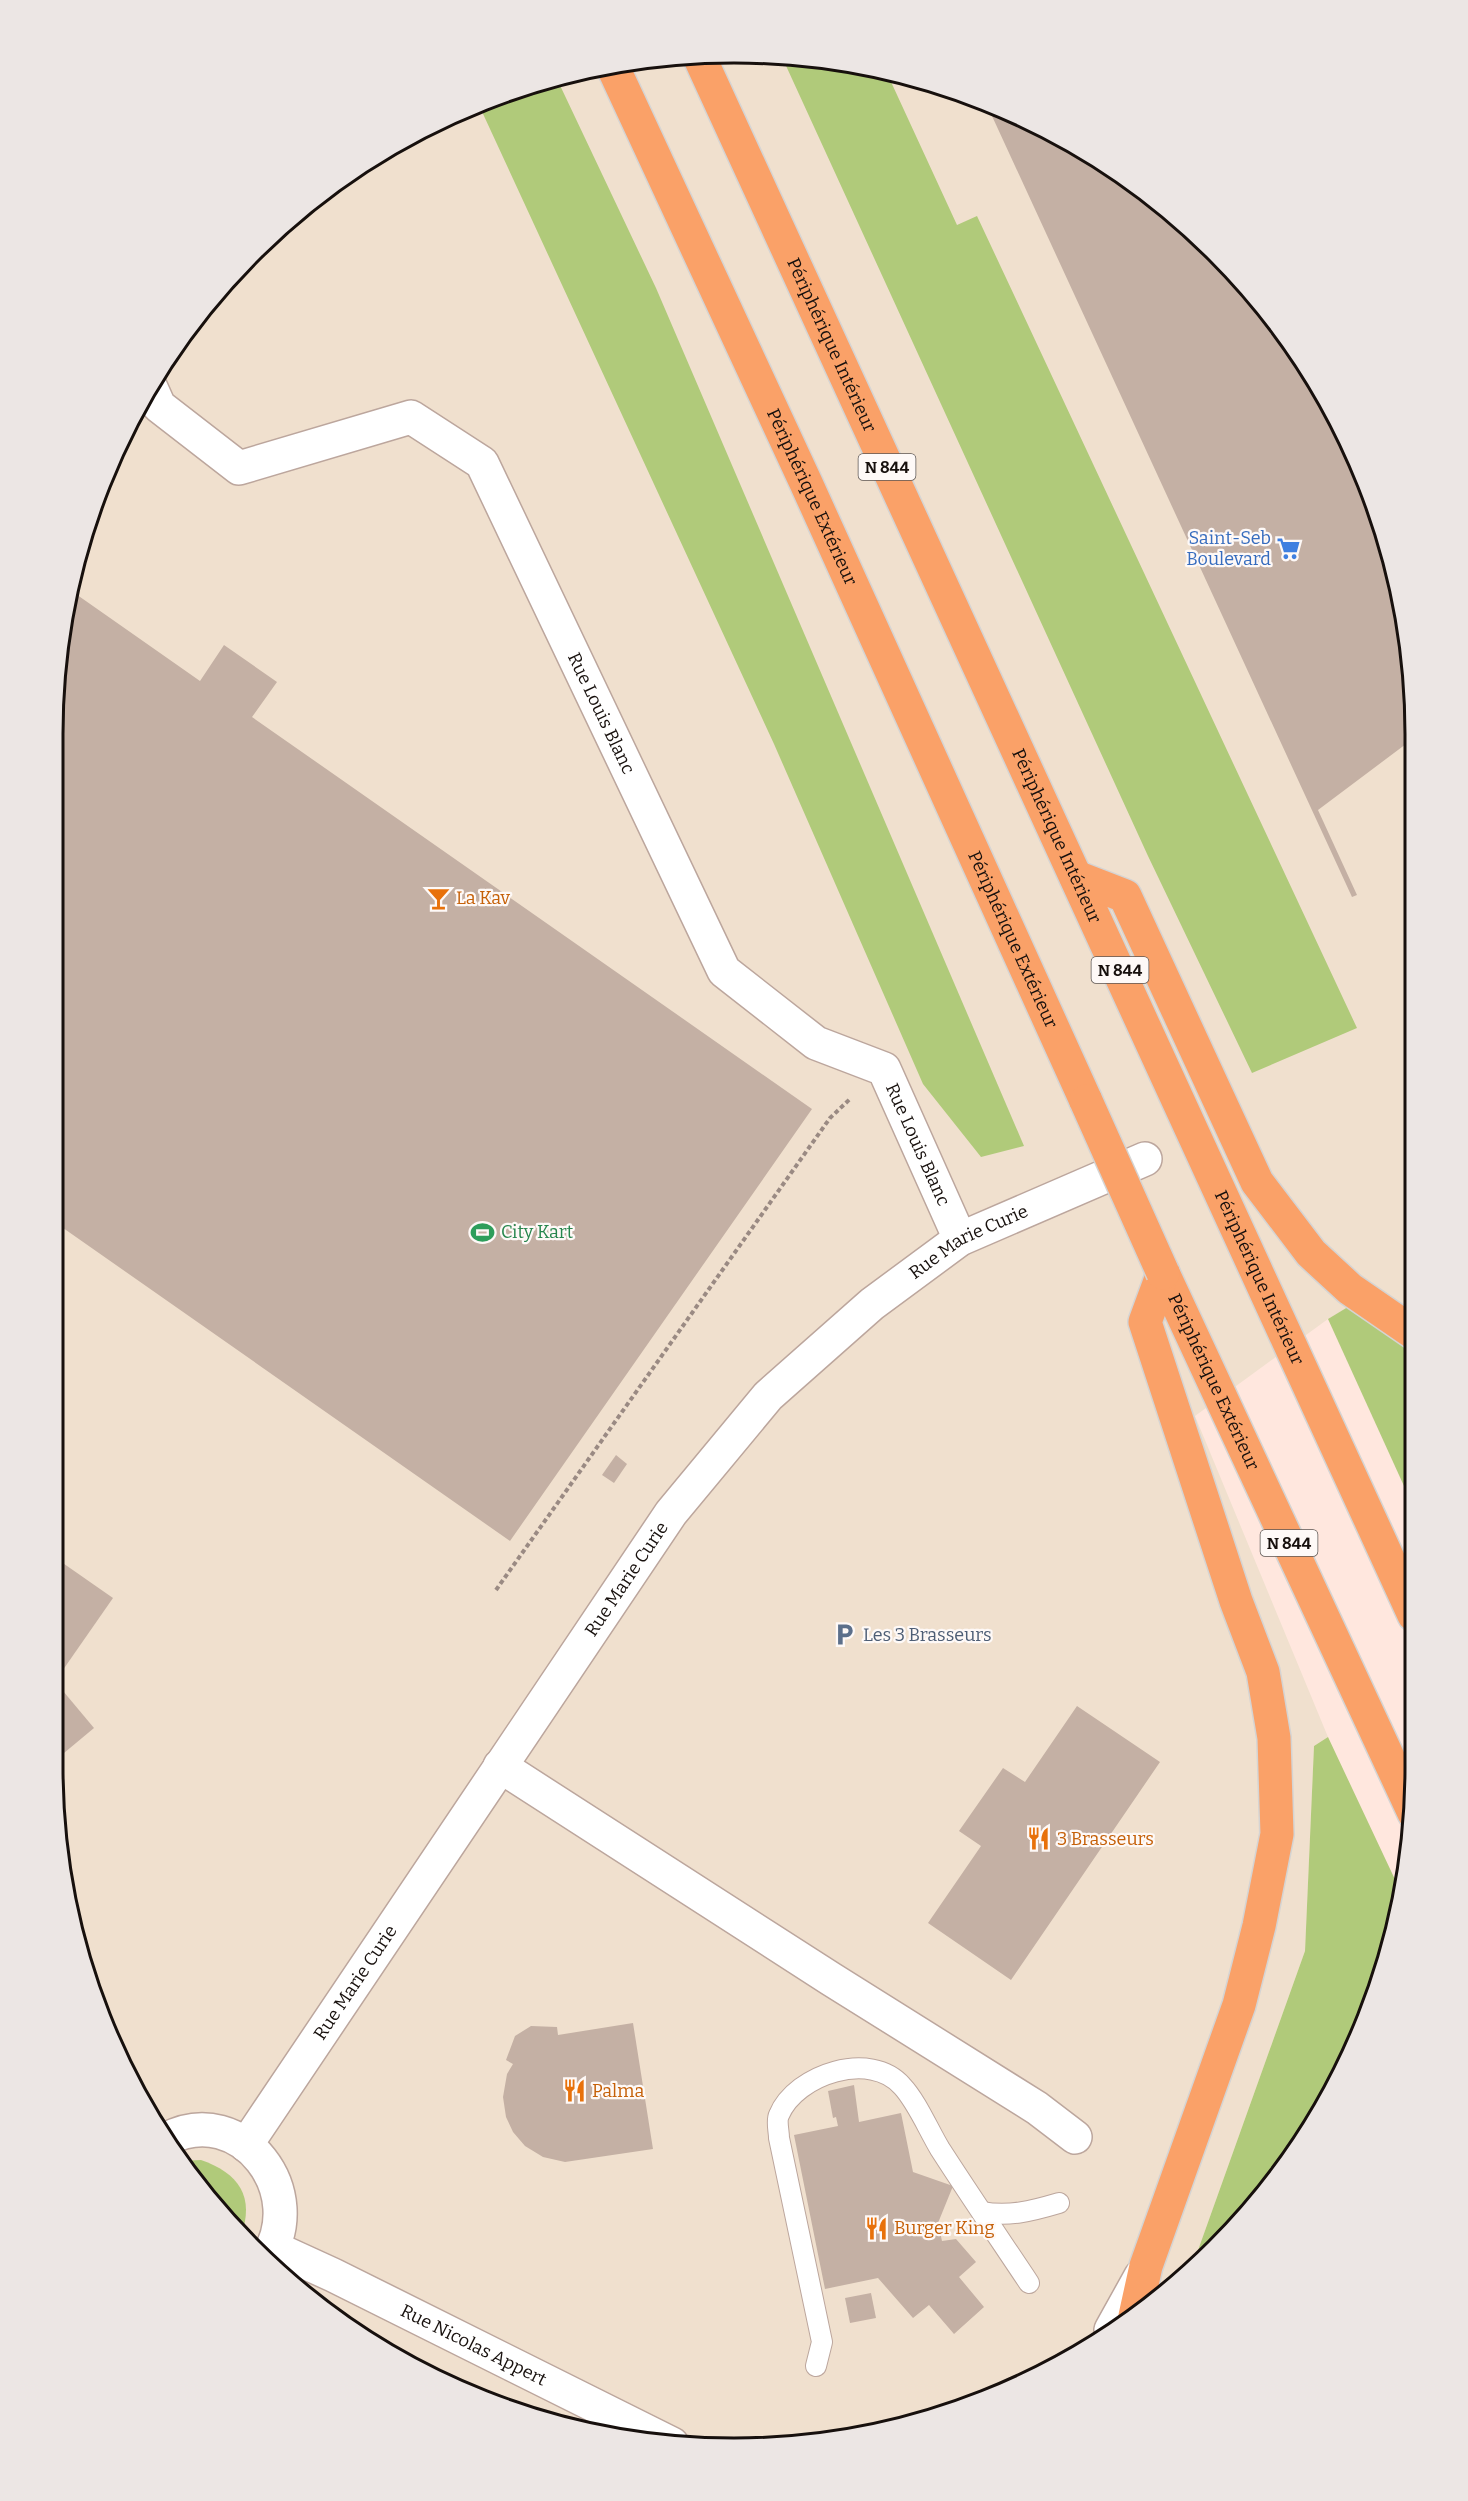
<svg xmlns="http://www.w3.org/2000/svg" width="1468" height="2501" font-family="Bitter,serif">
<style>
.industrial{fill:#f0e0ce}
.green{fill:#b0ca7a}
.building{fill:#c4b0a4}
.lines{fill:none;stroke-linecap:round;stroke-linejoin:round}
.lane-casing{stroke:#bca69d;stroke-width:22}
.street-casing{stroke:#bca69d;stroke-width:36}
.secondary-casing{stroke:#bca69d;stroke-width:36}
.highway-casing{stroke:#d5d4d3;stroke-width:36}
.path{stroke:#9a8a83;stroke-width:4;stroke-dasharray:4.5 3;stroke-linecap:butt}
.lane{stroke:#fff;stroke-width:20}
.street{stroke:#fff;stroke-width:33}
.secondary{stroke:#fff;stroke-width:33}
.highway{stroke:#faa168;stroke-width:33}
.highway-bridge-casing{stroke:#d5d4d3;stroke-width:36;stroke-linecap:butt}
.highway-bridge{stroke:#faa168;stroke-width:33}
.labels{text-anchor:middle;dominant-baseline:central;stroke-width:4.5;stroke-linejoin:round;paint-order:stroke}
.shield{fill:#fef9f7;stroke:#5c5653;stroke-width:1.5}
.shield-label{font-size:16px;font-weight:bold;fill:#17100d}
.street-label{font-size:18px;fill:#17100d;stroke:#fef9f7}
.shop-label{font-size:18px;fill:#366cbe;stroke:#fef9f7;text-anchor:end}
.food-label{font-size:18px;fill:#c56008;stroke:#fef9f7;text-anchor:start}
.leisure-label{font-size:18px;fill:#27864d;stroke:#fef9f7;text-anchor:start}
.service-label{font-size:18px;fill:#4e5e75;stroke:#fef9f7;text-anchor:start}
.rim{fill:none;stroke:#17100d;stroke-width:3}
</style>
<rect width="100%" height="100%" fill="#ffe7de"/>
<!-- industrial -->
<polygon class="industrial" points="734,53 867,66 994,104 1112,167 1216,252 1324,393 1379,515 1414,689 1414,1320 1371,1294 1328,1319 1195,1416 1328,1737 1314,1746 1305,1951 1192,2267 1149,2307 994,2397 867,2435 778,2447 645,2443 557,2425 433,2378 355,2333 252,2249 193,2182 123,2069 89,1986 58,1856 54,689 89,515 167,356 252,252 355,168 473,105 601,66"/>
<!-- green -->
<g class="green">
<polygon points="782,57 867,66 886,71 957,225 977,216 1357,1028 1252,1073 1148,856"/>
<polygon points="557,79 656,288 1024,1146 981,1157 923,1084 774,744 478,103"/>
<polygon points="1371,1293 1414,1320 1414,1508 1328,1319"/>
<polygon points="1328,1737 1399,1888 1379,1986 1301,2145 1246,2217 1192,2267 1305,1951 1314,1746"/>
<path d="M201 2160C239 2173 255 2197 241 2236L193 2182 181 2161Z"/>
</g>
<!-- building -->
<g class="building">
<polygon points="1005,110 1112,167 1216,252 1324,393 1379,515 1414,689 1414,738 1318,810 1357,895 1352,897 992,116"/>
<polygon points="73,592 200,681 224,645 277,682 252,717 812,1109 510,1541 56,1223 54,689"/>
<polygon points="616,1455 627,1464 614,1483 602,1475"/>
<polygon points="57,1559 113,1598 58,1677"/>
<polygon points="58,1685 94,1728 58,1758"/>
<polygon points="1077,1706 1160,1762 1011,1980 928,1923 981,1846 959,1831 1003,1768 1025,1782"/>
<polygon points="633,2023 653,2149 565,2162 543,2157 525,2146 513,2132 506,2117 503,2097 507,2074 513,2064 506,2060 515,2036 531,2026 557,2027 558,2035"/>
<polygon points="854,2085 859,2122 901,2113 913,2172 953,2186 938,2223 942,2241 956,2239 976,2262 959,2277 984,2307 954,2334 929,2305 913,2318 878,2278 825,2289 794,2135 838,2126 836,2117 833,2118 828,2091"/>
<polygon points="871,2293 876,2318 850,2323 845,2298"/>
</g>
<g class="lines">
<defs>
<g id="lane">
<path d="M982 2212C1009 2217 1032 2211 1059 2203"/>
<path d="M816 2366 822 2342 779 2138C779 2131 776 2121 779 2115 796 2074 871 2050 902 2086 917 2102 928 2129 940 2149 969 2194 999 2238 1029 2283"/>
</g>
<g id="street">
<path id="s1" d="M151 388 159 406 239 468 411 417 482 463 724 971 816 1043 884 1069 960 1239"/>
<polyline points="500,1766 831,1979 1037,2108 1075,2137"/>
<path id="s2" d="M246 2145 671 1513 768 1396 872 1304 960 1239 1145 1159"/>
</g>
<g id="secondary">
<path d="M167 2139C241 2100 312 2194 265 2260"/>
<path id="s3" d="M274 2248 333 2275 672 2444"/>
<polyline points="1111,2330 1141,2276"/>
</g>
<g id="highway">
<path id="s4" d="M699 56 1414 1615"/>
<path id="s5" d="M612 65 806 483 1086 1101"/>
<polyline points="1076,877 1125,896 1257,1182 1311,1253 1350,1289 1414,1333"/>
<path id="s6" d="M1163 1273 1414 1813"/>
<polyline points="1135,2316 1146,2266 1239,2005 1259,1926 1277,1834 1274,1738 1263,1672 1236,1601 1145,1322 1163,1273"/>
</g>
</defs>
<!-- lane casing -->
<use href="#lane" class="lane-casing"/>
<!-- street casing -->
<use href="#street" class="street-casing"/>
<!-- secondary casing -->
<use href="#secondary" class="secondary-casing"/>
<!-- highway casing -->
<use href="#highway" class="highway-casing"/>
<!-- path -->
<polyline class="path" points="496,1590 830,1118 850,1099"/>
<!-- lane -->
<use href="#lane" class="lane"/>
<!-- street -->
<use href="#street" class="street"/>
<!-- secondary -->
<use href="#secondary" class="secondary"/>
<!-- highway -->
<use href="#highway" class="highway"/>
<defs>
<polyline id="highway-bridge" points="1086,1101 1163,1273"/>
</defs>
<!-- highway-bridge casing -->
<use href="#highway-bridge" class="highway-bridge-casing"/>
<!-- highway-bridge -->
<use href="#highway-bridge" class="highway-bridge"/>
</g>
<!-- icons -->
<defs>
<symbol id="supermarket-bare" viewBox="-9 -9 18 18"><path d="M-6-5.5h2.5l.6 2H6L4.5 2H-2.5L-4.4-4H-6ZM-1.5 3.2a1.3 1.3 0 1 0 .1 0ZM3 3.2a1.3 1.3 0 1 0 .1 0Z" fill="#3f7fe0" stroke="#fef9f7" stroke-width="2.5" paint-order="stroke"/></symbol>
<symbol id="bar-bare" viewBox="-9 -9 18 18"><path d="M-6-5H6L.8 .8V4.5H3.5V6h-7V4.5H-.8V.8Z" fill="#e8710a" stroke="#fef9f7" stroke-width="2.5" paint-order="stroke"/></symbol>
<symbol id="stadium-bare" viewBox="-9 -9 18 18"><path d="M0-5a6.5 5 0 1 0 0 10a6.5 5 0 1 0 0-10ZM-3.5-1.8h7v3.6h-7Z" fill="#2e9e5b" stroke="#fef9f7" stroke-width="2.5" paint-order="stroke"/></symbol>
<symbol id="parking-bare" viewBox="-9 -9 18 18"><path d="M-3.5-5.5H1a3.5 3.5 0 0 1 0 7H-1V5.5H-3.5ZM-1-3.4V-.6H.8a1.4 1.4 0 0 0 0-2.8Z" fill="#5c6f8a" stroke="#fef9f7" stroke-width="2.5" paint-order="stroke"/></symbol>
<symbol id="restaurant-bare" viewBox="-9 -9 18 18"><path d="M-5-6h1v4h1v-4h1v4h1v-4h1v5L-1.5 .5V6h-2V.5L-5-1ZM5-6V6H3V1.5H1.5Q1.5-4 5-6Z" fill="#e8710a" stroke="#fef9f7" stroke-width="2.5" paint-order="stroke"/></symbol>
</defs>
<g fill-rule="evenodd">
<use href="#supermarket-bare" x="1272" y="532" width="33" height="33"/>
<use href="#bar-bare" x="422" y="882" width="33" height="33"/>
<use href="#stadium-bare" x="466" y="1216" width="33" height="33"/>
<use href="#parking-bare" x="828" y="1618" width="33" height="33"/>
<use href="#restaurant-bare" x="1022" y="1822" width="33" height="33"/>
<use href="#restaurant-bare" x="558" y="2074" width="33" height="33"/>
<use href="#restaurant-bare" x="860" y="2212" width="33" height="33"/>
</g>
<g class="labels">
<!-- shield labels -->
<g class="shield">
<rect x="858.5" y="454" width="57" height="26" rx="4.5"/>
<rect x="1091.5" y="957" width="57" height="26" rx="4.5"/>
<rect x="1260.5" y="1530" width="57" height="26" rx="4.5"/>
</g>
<g class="shield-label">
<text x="887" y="467">N 844</text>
<text x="1120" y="970">N 844</text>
<text x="1289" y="1543">N 844</text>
</g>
<!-- street labels -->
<g class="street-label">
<text stroke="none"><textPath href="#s4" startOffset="318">Périphérique Intérieur</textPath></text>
<text stroke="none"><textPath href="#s5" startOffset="476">Périphérique Extérieur</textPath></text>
<text stroke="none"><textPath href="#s1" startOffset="662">Rue Louis Blanc</textPath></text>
<text stroke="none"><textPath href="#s4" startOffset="858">Périphérique Intérieur</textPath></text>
<text stroke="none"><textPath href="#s5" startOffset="962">Périphérique Extérieur</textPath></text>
<text stroke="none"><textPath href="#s1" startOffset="1220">Rue Louis Blanc</textPath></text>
<text stroke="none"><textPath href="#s2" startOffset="1168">Rue Marie Curie</textPath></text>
<text stroke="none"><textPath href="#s4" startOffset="1344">Périphérique Intérieur</textPath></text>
<text stroke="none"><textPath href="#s6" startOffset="120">Périphérique Extérieur</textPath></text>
<text stroke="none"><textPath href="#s2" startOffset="682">Rue Marie Curie</textPath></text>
<text stroke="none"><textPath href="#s2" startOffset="196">Rue Marie Curie</textPath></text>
<text stroke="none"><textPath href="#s3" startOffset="222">Rue Nicolas Appert</textPath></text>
</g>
<!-- shop labels -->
<g class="shop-label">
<text x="1271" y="538">Saint-Seb<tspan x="1271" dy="21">Boulevard</tspan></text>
</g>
<!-- food labels -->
<g class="food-label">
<text x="456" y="898">La Kav</text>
<text x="1057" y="1839">3 Brasseurs</text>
<text x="592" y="2091">Palma</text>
<text x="894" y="2228">Burger King</text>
</g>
<!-- leisure labels -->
<g class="leisure-label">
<text x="501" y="1232">City Kart</text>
</g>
<!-- service labels -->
<g class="service-label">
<text x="863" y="1635">Les 3 Brasseurs</text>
</g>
</g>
<!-- crop -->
<path d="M0 0H1468V2501H0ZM734 63H734A671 671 0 0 1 1405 734V1767A671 671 0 0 1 734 2438H734A671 671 0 0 1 63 1767V734A671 671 0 0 1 734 63Z" fill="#ece6e4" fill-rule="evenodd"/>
<path class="rim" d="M734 63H734A671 671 0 0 1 1405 734V1767A671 671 0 0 1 734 2438H734A671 671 0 0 1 63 1767V734A671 671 0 0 1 734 63Z"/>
</svg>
